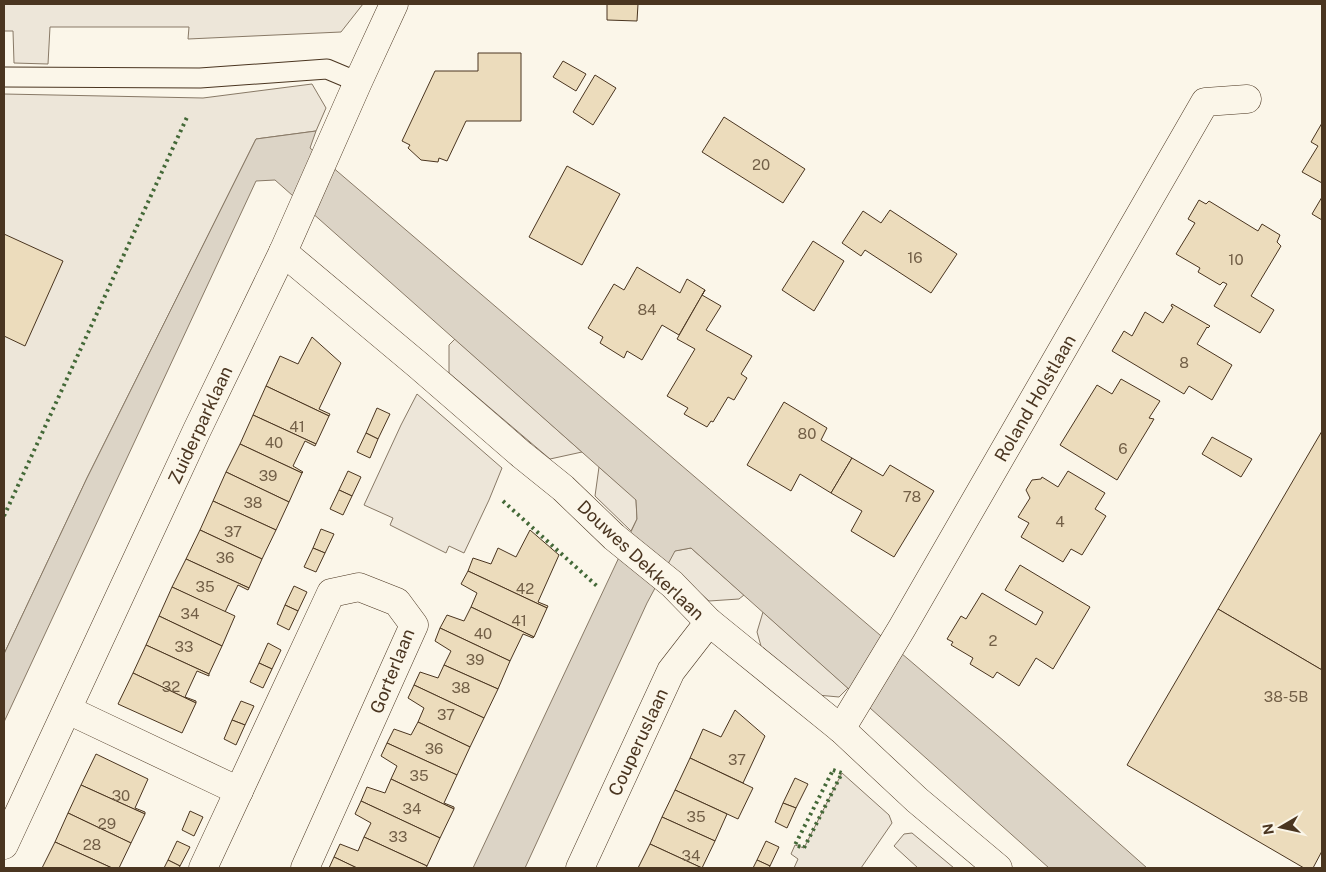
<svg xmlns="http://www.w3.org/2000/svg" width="1326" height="872" font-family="'Public Sans',sans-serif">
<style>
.green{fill:#ede6d9;stroke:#887966}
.water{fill:#dcd4c6;stroke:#887966}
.building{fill:#ecdcbc;stroke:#4a3520}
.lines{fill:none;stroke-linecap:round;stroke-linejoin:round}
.lane-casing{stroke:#4a3520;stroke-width:21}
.street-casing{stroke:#4a3520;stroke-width:29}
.lane{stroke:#fbf6e9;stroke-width:19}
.street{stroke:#fbf6e9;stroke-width:28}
.hedge{stroke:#436837;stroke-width:4;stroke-dasharray:2.5 4;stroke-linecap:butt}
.labels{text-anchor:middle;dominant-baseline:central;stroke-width:4;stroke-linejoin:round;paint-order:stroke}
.number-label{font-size:15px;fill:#725f47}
.street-label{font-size:18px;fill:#4a3520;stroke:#fbf6e9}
</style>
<rect width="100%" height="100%" fill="#fbf6e9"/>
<!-- green -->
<g class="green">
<polygon points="4,4 363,4 341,32 188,39 189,27 50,27 48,64 14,63 13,31 4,31"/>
<polygon points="312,84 326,108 316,131 256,139 87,478 4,654 4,94 203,98"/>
<polygon points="455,339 582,452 550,459 449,373 449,345"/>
<polygon points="417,394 502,468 489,500 464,553 449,546 446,553 390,525 393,518 364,505 401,425"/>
<polygon points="599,467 636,499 637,519 631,531 595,496"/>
<polygon points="691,548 744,595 739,599 709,601 667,564 674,551"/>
<polygon points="763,612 848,688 839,697 817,695 761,646 757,632"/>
<polygon points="842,773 889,815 892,823 861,868 794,868 798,859 791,854 795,845 804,848"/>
<polygon points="912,833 954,868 918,868 894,846 904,834"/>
</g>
<!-- water -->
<polygon class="water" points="316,131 310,148 1004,741 1147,868 1049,868 691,548 675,551 647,603 525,868 473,868 637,519 636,500 275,180 256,181 4,722 4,654 87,478 256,139"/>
<!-- building -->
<g class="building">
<polygon points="607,4 638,4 637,21 607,20"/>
<polygon points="478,53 521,53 521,121 466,121 447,161 439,158 438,162 421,160 408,148 410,145 402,141 435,71 478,71"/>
<polygon points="563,61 586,74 576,91 553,77"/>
<polygon points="595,75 616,88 593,125 573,112"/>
<polygon points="724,117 805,169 783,203 702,152"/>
<polygon points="1322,123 1322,183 1302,172 1318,146 1311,142"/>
<polygon points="567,166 620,194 582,265 529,237"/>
<polygon points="1322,197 1322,220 1312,214"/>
<polygon points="1199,200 1206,204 1209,201 1258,231 1262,224 1280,235 1277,242 1281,246 1251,296 1274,310 1260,333 1214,306 1227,284 1223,282 1220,285 1198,272 1200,268 1176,254 1195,223 1188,219"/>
<polygon points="890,210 957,254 931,293 865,250 861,256 842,243 863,211 881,223"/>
<polygon points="4,234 63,261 25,346 4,336"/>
<polygon points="813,241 844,261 814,311 782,290"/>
<polygon points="637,267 680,293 687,279 705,290 679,335 662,325 642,360 627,351 624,358 600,343 603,337 588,328 614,284 624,290"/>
<polygon points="705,290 702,295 721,306 706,330 752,356 741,374 747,378 734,400 728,397 713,422 711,421 707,427 684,414 688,408 667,396 695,349 677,339"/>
<polygon points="1172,304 1210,326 1208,328 1207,327 1197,344 1232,365 1212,400 1189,386 1184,394 1112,351 1124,331 1132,336 1145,312 1163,323 1173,307 1171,306"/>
<polygon points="312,337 341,363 319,409 330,414 329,416 266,386 280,356 298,364"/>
<polygon points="1121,379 1160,401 1149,418 1154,419 1117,480 1060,445 1097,385 1112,394"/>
<polygon points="266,386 329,416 316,444 253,415"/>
<polygon points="784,402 827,428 821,440 852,458 831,493 800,474 791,491 747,465"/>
<polygon points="377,408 390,414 378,439 366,433"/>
<polygon points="253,415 316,444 315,446 305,441 293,466 303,472 302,473 240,444"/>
<polygon points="1322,431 1322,670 1218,609"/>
<polygon points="366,433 378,439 370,458 357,452"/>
<polygon points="1212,437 1252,459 1241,477 1202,454"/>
<polygon points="240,444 302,473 289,502 226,472"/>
<polygon points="852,458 883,476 890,465 934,491 894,557 851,531 862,511 831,493"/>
<polygon points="348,471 361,477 352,496 339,490"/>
<polygon points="1068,471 1105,493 1095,509 1106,516 1082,555 1071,549 1063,562 1021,537 1029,523 1018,517 1030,498 1026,490 1032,480 1041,479 1042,477 1058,487"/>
<polygon points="226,472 289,502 276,530 213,501"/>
<polygon points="339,490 352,496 343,515 330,509"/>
<polygon points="213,501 276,530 262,559 200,530"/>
<polygon points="321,529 334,534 325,553 313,548"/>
<polygon points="200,530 262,559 249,588 186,559"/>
<polygon points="530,530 559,555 538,602 548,606 547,608 468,571 473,558 491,564 498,548 516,557"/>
<polygon points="313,548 325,553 316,572 304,567"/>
<polygon points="186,559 249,588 248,590 238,585 225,612 172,587"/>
<polygon points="1020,565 1090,607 1053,669 1036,658 1019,686 997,672 993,678 970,664 973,658 951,645 953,642 947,639 961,616 966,619 982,593 1036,625 1043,612 1005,590"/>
<polygon points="468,571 547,608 534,637 471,607 477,593 461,584"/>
<polygon points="294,586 307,592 298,611 285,605"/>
<polygon points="172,587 235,616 222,646 159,616"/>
<polygon points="285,605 298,611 289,630 277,624"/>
<polygon points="471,607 534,637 533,638 523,634 510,661 440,628 447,615 464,621"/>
<polygon points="1218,609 1322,670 1322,851 1313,868 1304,868 1127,765"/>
<polygon points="159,616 222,646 209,674 146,645"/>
<polygon points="440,628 510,661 498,689 444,665 451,651 435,641"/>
<polygon points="268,643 281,650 272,669 259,663"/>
<polygon points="146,645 209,674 209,676 197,671 185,697 196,701 196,703 133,673"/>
<polygon points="259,663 272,669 263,688 250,682"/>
<polygon points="444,665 498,689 484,718 414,685 420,672 438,678"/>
<polygon points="133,673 196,703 182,733 118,704"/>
<polygon points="414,685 484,718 470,747 418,722 424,708 408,698"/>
<polygon points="241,701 254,706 245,725 232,720"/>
<polygon points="735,710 765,736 743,783 690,758 703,729 721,737"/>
<polygon points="232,720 245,725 236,745 224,739"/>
<polygon points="418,722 470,747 457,775 387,743 394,729 411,735"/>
<polygon points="387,743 457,775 444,803 454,807 454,809 391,779 397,766 381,756"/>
<polygon points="96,754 148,779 135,808 145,812 145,814 81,785"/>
<polygon points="690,758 753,788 738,819 675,790"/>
<polygon points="795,778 808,784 796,808 783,803"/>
<polygon points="391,779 454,809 440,838 361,801 367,787 385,793"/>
<polygon points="81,785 145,814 131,843 68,813"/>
<polygon points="675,790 727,814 715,841 662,817"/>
<polygon points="361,801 440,838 427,866 364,837 371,823 355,814"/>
<polygon points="783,803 796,808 787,828 775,822"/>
<polygon points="190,811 203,817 194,836 182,830"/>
<polygon points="68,813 131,843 119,868 112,868 55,842"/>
<polygon points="662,817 715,841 702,868 650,844"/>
<polygon points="364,837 427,866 426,868 357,868 334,857 340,844 358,851"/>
<polygon points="177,841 190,847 180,866 168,860"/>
<polygon points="766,841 779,847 770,866 757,860"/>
<polygon points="55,842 112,868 42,868"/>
<polygon points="650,844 702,868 703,868 638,868"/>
<polygon points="334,857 357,868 329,868"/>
<polygon points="168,860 180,866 179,868 164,868"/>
<polygon points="757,860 770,866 769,868 753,868"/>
</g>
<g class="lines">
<defs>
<polyline id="lane" points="4,77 200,78 327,69 358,82"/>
<g id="street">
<polyline points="283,252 418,365 522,455 563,488 614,537 672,584 709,622 841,729 917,800 998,868"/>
<polyline points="68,710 239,791"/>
<polyline points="841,729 902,628 1205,102 1247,99"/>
<polyline points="4,845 197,430 283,252 358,82 394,4"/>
<polyline points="203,868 331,593 359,587 397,602 414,625 305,868"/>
<polyline points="580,868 671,671 709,622"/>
</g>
</defs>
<!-- lane casing -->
<use href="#lane" class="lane-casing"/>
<!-- street casing -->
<use href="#street" class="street-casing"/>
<!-- lane -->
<use href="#lane" class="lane"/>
<!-- street -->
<use href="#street" class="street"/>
<!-- hedge -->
<g class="hedge">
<polyline points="503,501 598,587"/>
<polyline points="4,516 188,115"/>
<polygon points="833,770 842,773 804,848 795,845"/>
</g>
</g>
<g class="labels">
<!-- number labels -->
<g class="number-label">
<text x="761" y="164">20</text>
<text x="915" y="257">16</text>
<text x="1236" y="259">10</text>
<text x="647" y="309">84</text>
<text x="1184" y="362">8</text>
<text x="297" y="426">41</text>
<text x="807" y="433">80</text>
<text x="274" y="442">40</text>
<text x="1123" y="448">6</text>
<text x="268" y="475">39</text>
<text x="912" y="496">78</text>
<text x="253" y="502">38</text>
<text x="1060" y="521">4</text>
<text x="233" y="531">37</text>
<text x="225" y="557">36</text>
<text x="205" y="586">35</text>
<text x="525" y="588">42</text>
<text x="190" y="613">34</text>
<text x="519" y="620">41</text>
<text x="483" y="633">40</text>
<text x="993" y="640">2</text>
<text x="184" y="646">33</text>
<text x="475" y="659">39</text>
<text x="171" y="686">32</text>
<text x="461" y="687">38</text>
<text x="1286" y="696">38-5B</text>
<text x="446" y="714">37</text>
<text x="434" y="748">36</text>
<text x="737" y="759">37</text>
<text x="419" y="775">35</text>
<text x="121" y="795">30</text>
<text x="412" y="808">34</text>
<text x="696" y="816">35</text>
<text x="107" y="823">29</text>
<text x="398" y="836">33</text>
<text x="92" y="844">28</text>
<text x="691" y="855">34</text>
</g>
<!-- street labels -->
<g class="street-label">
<text transform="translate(1035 398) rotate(-60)">Roland Holstlaan</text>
<text transform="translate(200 425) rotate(-65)">Zuiderparklaan</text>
<text transform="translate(641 560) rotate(43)">Douwes Dekkerlaan</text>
<text transform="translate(392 671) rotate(-68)">Gorterlaan</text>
<text transform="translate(638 742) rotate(-65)">Couperuslaan</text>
</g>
</g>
<!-- border -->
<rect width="1326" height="872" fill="none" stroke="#4a3520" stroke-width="10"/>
<!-- north arrow -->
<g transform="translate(1281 827) rotate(261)" stroke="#fbf6e9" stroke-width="4" paint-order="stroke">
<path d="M0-4L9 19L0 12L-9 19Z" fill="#4a3520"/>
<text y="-8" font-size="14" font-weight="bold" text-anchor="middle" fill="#4a3520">N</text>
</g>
</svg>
